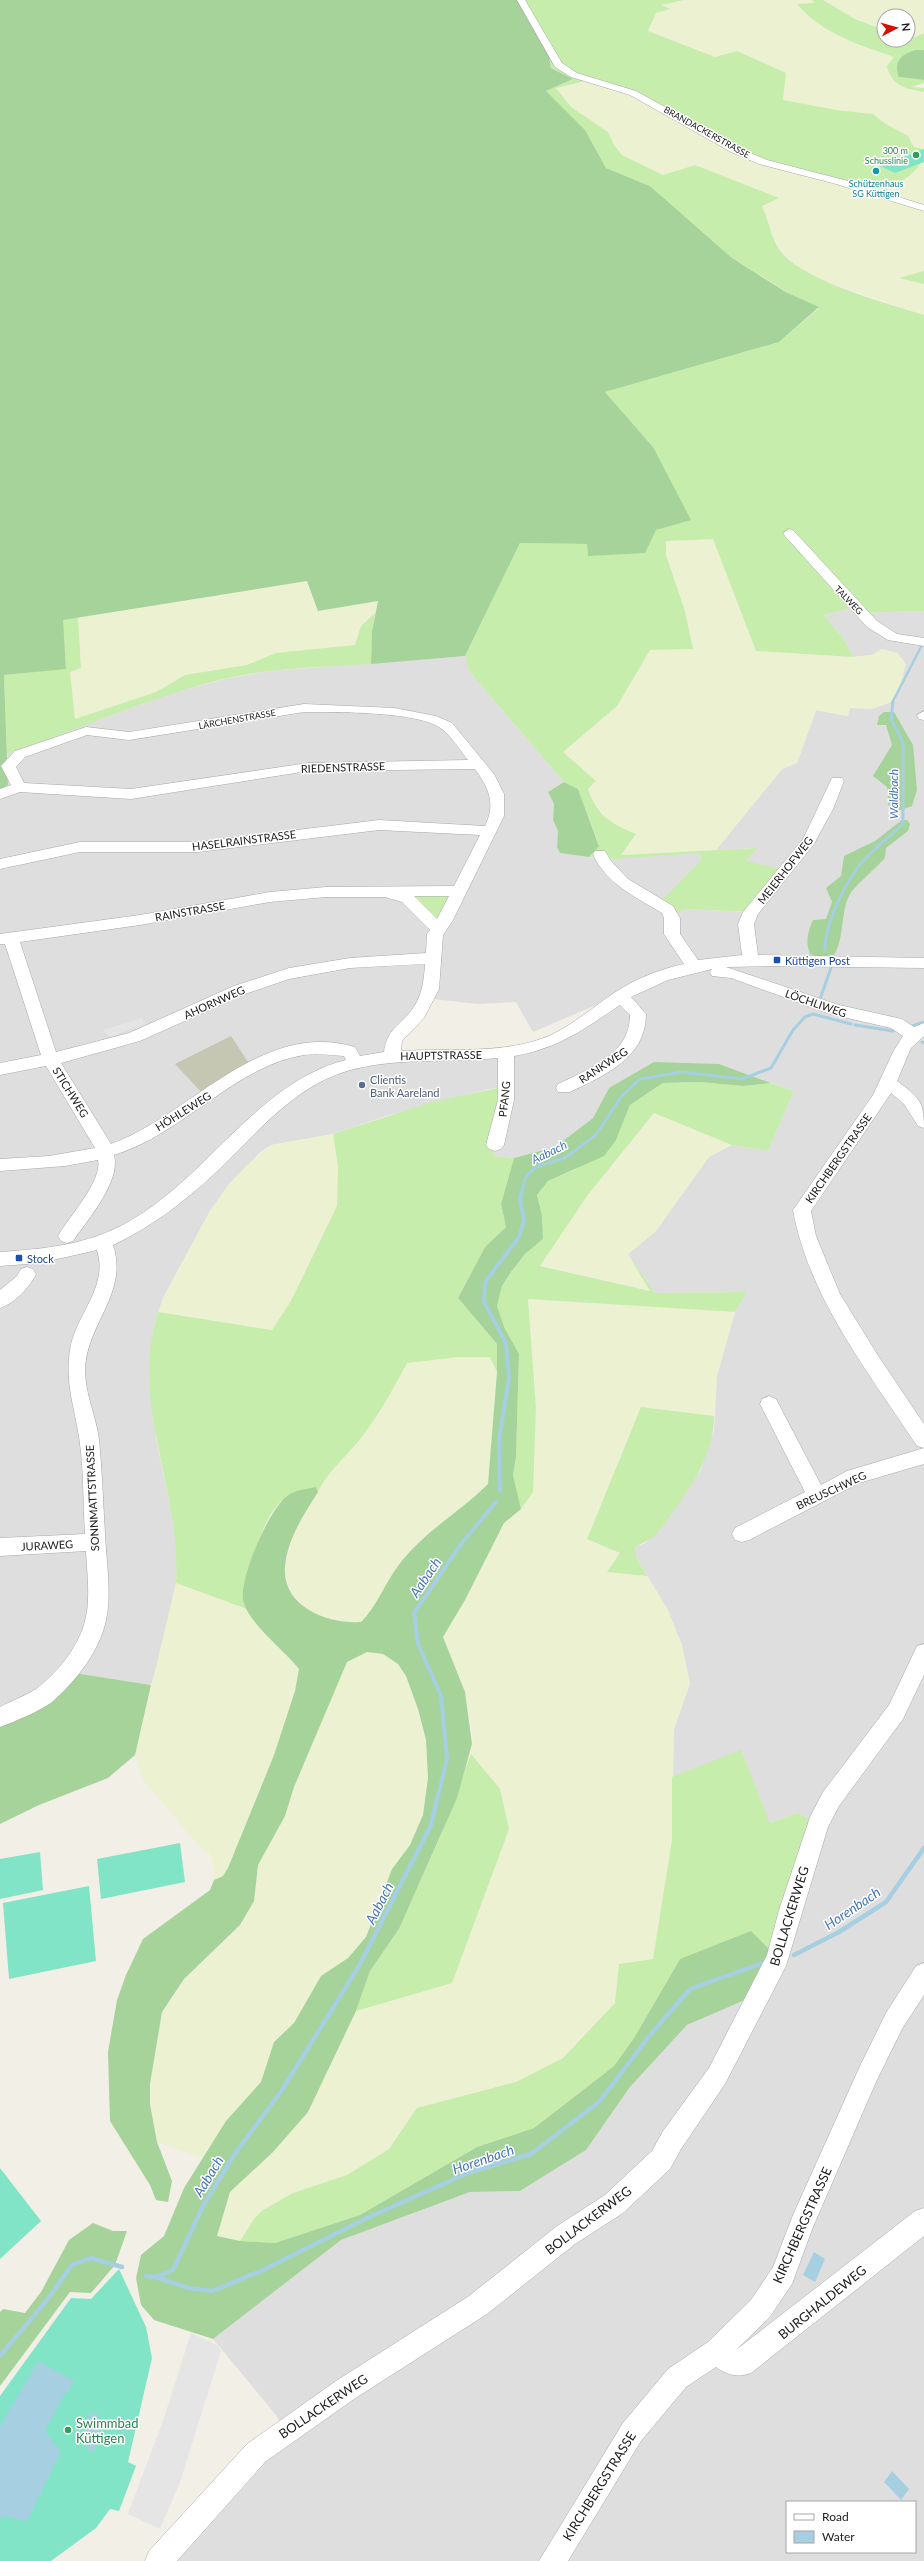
<svg xmlns="http://www.w3.org/2000/svg" width="924" height="2561" font-family="Lato,sans-serif">
<style>
.residential{fill:#dfdede;fill-rule:evenodd}
.construction{fill:#c5c7b2}
.farmland{fill:#ecf1d2}
.grass{fill:#c6edab}
.forest{fill:#a6d39a}
.pitch{fill:#82e4c6}
.parking{fill:#e5e5e5}
.water{fill:#a6cfe1}
.lines{fill:none;stroke-linecap:round;stroke-linejoin:round}
.stream-far3{stroke:#a6cfe1;stroke-width:2.5}
.stream-far2{stroke:#a6cfe1;stroke-width:3}
.stream-far1{stroke:#a6cfe1;stroke-width:4}
.stream{stroke:#a6cfe1;stroke-width:4.5}
.minor-casing{stroke:#a8a8a8;stroke-width:1}
.minor{fill:#fff;fill-rule:evenodd}
.leisure-dot{fill:#2e9e5b;stroke:#fff;stroke-width:1.5}
.culture-dot{fill:#0f9aa8;stroke:#fff;stroke-width:1.5}
.transit-dot{fill:#1a4fb4;stroke:#fff;stroke-width:1.5}
.service-dot{fill:#5c6f8a;stroke:#fff;stroke-width:1.5}
.labels{text-anchor:middle;dominant-baseline:central;stroke-width:3;stroke-linejoin:round;paint-order:stroke}
.far-street-label{font-size:9px;fill:#212121;stroke:#fff}
.far-leisure-label{font-size:9px;fill:#27864d;stroke:#fff;text-anchor:end}
.far-culture-label{font-size:9px;fill:#0d838f;stroke:#fff}
.street-label{font-size:11px;fill:#212121;stroke:#fff}
.transit-label{font-size:11px;fill:#164399;stroke:#fff;text-anchor:start}
.service-label{font-size:11px;fill:#4e5e75;stroke:#fff;text-anchor:start}
.water-label{font-size:12px;font-style:italic;fill:#4776b6;stroke:#fff}
.near-street-label{font-size:13px;fill:#212121;stroke:#fff}
.near-leisure-label{font-size:13px;fill:#27864d;stroke:#fff;text-anchor:start}
.near-water-label{font-size:14px;font-style:italic;fill:#4776b6;stroke:#fff}
</style>
<rect width="100%" height="100%" fill="#f2efe7"/>
<!-- residential -->
<path class="residential" d="M855 607 861 613 924 611V2561H159L284 2429 276 2415 213 2339 341 2240 470 2192 520 2191 586 2150 630 2087 687 2025 761 1993 797 1813 770 1823 757 1792 672 1777 674 1729 690 1683 668 1610 637 1559 635 1547 645 1543 661 1529 701 1469 714 1430 717 1375 735 1312 747 1292 655 1293 628 1254 656 1231 709 1156 732 1145 768 1151 794 1091 719 1064 609 1088 593 1118 555 1147 514 1158 493 1156 505 1061 498 1088 489 1089 386 1116 333 1134 271 1145 259 1153 210 1211 164 1296 154 1325 156 1439 171 1510 178 1558 176 1583 162 1650 151 1685 68 1672 0 1717V790L8 785 7 754 169 694 225 679 269 671 465 656 469 671 564 782 548 792 554 804 553 820 558 831 557 847 587 857 603 859 700 853 701 860 660 903 672 918 684 909 751 912 745 861 756 848 716 850 782 769 797 763 816 710 847 716 850 708 872 709 882 649 872 655 853 657 844 639 824 615ZM433 976V999L478 1004 516 1002 533 1032 638 987 535 1047 392 1055ZM787 2502H915V2552H787Z"/>
<!-- construction -->
<polygon class="construction" points="231,1036 250,1065 203,1094 175,1064"/>
<!-- farmland -->
<g class="farmland">
<polygon points="684,0 812,0 814,3 798,4 843,39 894,57 909,90 924,92 924,149 914,147 908,136 886,124 873,114 837,110 783,100 786,73 737,51 715,57 648,31 656,13 669,9 661,5"/>
<polygon points="823,0 924,0 924,32 909,39 908,16 884,16 884,30 855,19"/>
<polygon points="585,81 924,160 924,206 921,209 924,212 924,271 900,278 924,284 924,315 825,281 798,267 778,247 762,206 779,198 695,165 663,175 622,155 614,145 608,132 571,107 556,88"/>
<polygon points="713,539 756,651 853,657 872,655 882,649 898,653 906,664 901,683 895,701 872,709 850,708 848,716 816,710 797,763 782,769 716,850 621,855 636,834 611,823 593,806 588,789 596,781 563,752 617,706 650,650 693,649 685,611 666,555 666,541"/>
<polygon points="307,581 318,611 378,601 375,613 361,626 355,645 276,653 247,665 185,675 156,692 75,719 70,672 81,668 78,617"/>
<polygon points="655,1113 732,1145 709,1157 656,1231 628,1254 650,1291 540,1265 587,1196"/>
<polygon points="333,1134 338,1166 337,1206 291,1301 272,1330 158,1312 164,1296 210,1211 228,1185 247,1165 271,1145"/>
<polygon points="528,1299 735,1312 717,1376 714,1416 641,1407 587,1539 620,1553 607,1572 647,1576 668,1610 682,1645 690,1683 674,1729 672,1840 653,1959 619,1964 615,2003 563,2058 516,2082 417,2108 389,2149 347,2175 293,2193 254,2219 240,2241 217,2236 230,2192 273,2152 333,2058 356,2011 384,2001 482,1901 509,1829 500,1789 471,1754 473,1736 465,1692 443,1637 465,1600 507,1517 533,1492 536,1408"/>
<polygon points="458,1357 490,1357 497,1372 488,1484 465,1506 419,1543 398,1566 373,1611 361,1623 344,1623 309,1611 289,1590 285,1568 293,1537 327,1474 355,1445 379,1414 407,1362"/>
<polygon points="176,1583 247,1609 299,1669 295,1691 274,1755 228,1868 223,1876 214,1880 213,1865 210,1854 198,1845 143,1780 135,1755"/>
<polygon points="367,1652 383,1654 398,1664 406,1676 418,1709 426,1740 428,1778 423,1815 410,1845 392,1869 366,1937 348,1958 321,1976 294,2023 274,2042 261,2082 226,2121 203,2158 157,2142 150,2104 150,2084 162,2012 184,1980 240,1925 254,1901 258,1865 285,1816 294,1787 337,1684 347,1662"/>
</g>
<!-- grass -->
<g class="grass">
<path d="M518 0H684L661 5 670 9 656 13 648 31 715 57 737 51 786 73 783 100 837 110 873 114 886 124 908 136 914 147 924 149C924 172 899 182 881 194L772 167 628 93 585 81 556 88 571 107 608 132 614 145 622 155 663 175 695 165 779 198 762 206C768 219 771 234 777 246 796 280 887 303 924 315V611L861 613 855 607 824 615 844 639 853 657 756 651 713 539 666 541V555L685 611 693 649 650 650 617 706 563 752 596 781 588 789C597 816 610 823 636 834L621 855 757 848 746 861 784 870 751 912 684 909 672 918 659 903 701 860 700 853 616 859 589 857 599 845 578 789 564 782 469 671 465 656 520 543 587 544 588 556 653 447 605 392 779 342 819 308 787 292 732 258 650 186 606 168 585 130 546 91 573 79 551 68 548 51Z"/>
<path d="M812 0H823L855 19 884 30V40H908L924 33V50H916L899 77 924 80V83L912 87 924 88V92C907 89 891 86 887 66L894 57C857 44 823 34 797 4L814 3Z"/>
<polygon points="924,271 924,284 899,278"/>
<path d="M375 613 372 631 371 664C322 667 271 668 224 679 149 697 79 730 7 754L4 675 66 668 62 620 78 617 81 668 70 672 75 719 156 692 185 675 247 665 276 653 355 645 361 626Z"/>
<polygon points="411,893 447,895 450,897 439,920 414,899"/>
<polygon points="699,1082 743,1086 771,1083 794,1091 768,1151 732,1145 654,1113 587,1196 540,1266 650,1291 628,1254 655,1293 747,1292 735,1312 528,1299 536,1408 533,1492 521,1509 513,1475 516,1457 519,1355 505,1329 497,1306 502,1286 511,1272 525,1254 543,1239 542,1215 537,1195 548,1181 574,1170 616,1140 630,1105 663,1083"/>
<path d="M498 1088 493 1156 514 1158 501 1204 506 1227 485 1247 458 1298 497 1344V1372L490 1357H458L407 1363C392 1391 377 1419 356 1444 342 1461 328 1471 318 1492L316 1487C308 1490 294 1491 287 1496 258 1518 251 1571 243 1603L247 1609 176 1583C182 1492 129 1403 158 1312L272 1330 291 1301 337 1206 338 1166 333 1134 432 1102Z"/>
<path d="M641 1407 714 1416C714 1460 685 1495 661 1529L654 1537 635 1547 637 1559 647 1576 607 1572 620 1553 587 1539Z"/>
<polygon points="741,1750 770,1823 797,1813 818,1824 778,1958 680,1959 634,2038 614,2066 534,2128 477,2147 360,2215 275,2243 240,2241 254,2219 263,2210 293,2193 347,2175 389,2149 417,2108 516,2082 563,2058 615,2003 619,1964 653,1959 672,1840 672,1777"/>
<polygon points="471,1754 500,1789 509,1829 452,1983 356,2011 370,1971 399,1929 439,1839"/>
</g>
<!-- forest -->
<g class="forest">
<polygon points="0,0 518,0 548,51 551,68 573,79 546,91 585,130 606,168 650,186 732,258 786,292 819,307 779,342 605,392 653,447 691,520 656,530 645,553 588,556 587,544 520,543 465,656 371,664 372,631 378,601 318,611 307,581 63,620 66,669 4,675 8,785 0,790"/>
<path d="M916 50H924V80L899 77C893 62 901 54 916 50Z"/>
<polygon points="884,712 894,712 913,745 917,790 912,806 898,811 889,809 887,787 873,776 892,745 886,725 877,725 879,716"/>
<polygon points="564,782 578,789 599,846 589,857 560,853 557,847 558,831 553,820 554,804 548,792"/>
<path d="M902 820H907L910 824 908 831 886 848 885 858C878 866 853 888 850 894 840 912 845 938 834 955L820 957 810 954C805 941 808 932 813 920L826 919 832 902 826 888 841 876 844 856 875 841Z"/>
<path d="M654 1062 719 1064 771 1083 743 1086 699 1082 663 1083 630 1105 616 1140 604 1156 548 1181 537 1195 542 1215 543 1239 525 1254 511 1272 502 1286 497 1306 505 1329 519 1354 516 1457 513 1475 521 1509 504 1523 465 1600 443 1637 465 1692 472 1744 457 1798 399 1929 370 1971 356 2011 308 2112 273 2152 230 2192 217 2236 240 2241 275 2243 360 2215 477 2147 534 2128 614 2066 634 2038 680 1959 751 1931 778 1958 761 1993 687 2025 630 2087 586 2150 520 2191 470 2192 341 2240 213 2339 154 2320 141 2305 136 2278 141 2255 164 2236 184 2188 226 2121 261 2082 274 2042 294 2023 321 1976 348 1958 366 1937 392 1869 410 1845 423 1815 428 1778 426 1740 418 1709 406 1676 398 1664 383 1654 367 1652 347 1662 294 1787 285 1816 258 1865 254 1901 240 1925 184 1979 162 2012 150 2084V2104L157 2142 172 2181 168 2202 156 2200 150 2185 110 2121 108 2052 117 2000 126 1975 143 1939 210 1890 214 1880 223 1876 228 1868 274 1755 295 1691 299 1669C283 1649 252 1626 244 1604 236 1584 269 1509 287 1496 295 1490 307 1489 316 1487L318 1492C304 1514 287 1540 285 1567 282 1607 328 1624 361 1622 377 1606 384 1585 398 1566 422 1533 460 1512 488 1484L497 1372V1344L458 1298 485 1247 506 1227 501 1204 514 1158 555 1147 593 1118 609 1088Z"/>
<polygon points="68,1672 151,1685 135,1755 108,1778 39,1805 0,1824 0,1717"/>
<polygon points="93,2223 113,2231 127,2231 115,2265 91,2293 70,2292 0,2386 0,2312 3,2309 25,2313 41,2292 69,2240"/>
</g>
<!-- pitch -->
<g class="pitch">
<polygon points="924,149 924,162 895,173 880,166"/>
<polygon points="180,1843 185,1882 101,1899 97,1859"/>
<polygon points="40,1852 43,1890 0,1899 0,1859"/>
<polygon points="89,1886 96,1961 9,1979 3,1903"/>
<polygon points="0,2168 41,2221 0,2259"/>
<polygon points="119,2269 146,2327 152,2358 128,2462 136,2466 119,2511 110,2509 96,2528 51,2561 0,2561 0,2396 71,2298 91,2299"/>
</g>
<!-- parking -->
<g class="parking">
<polygon points="142,1018 145,1024 110,1037 103,1030"/>
<polygon points="191,2333 217,2345 221,2351 180,2482 160,2529 128,2514 163,2421"/>
</g>
<!-- water -->
<g class="water">
<polygon points="814,2252 825,2259 815,2282 803,2275"/>
<polygon points="38,2361 74,2381 69,2392 66,2391 45,2431 61,2452 27,2521 2,2516 0,2520 0,2427"/>
<polygon points="96,2413 99,2415 97,2421 100,2423 94,2452 88,2451 88,2446 85,2445 86,2420 90,2414"/>
<polygon points="892,2471 909,2489 901,2500 884,2482"/>
</g>
<g class="lines">
<!-- stream-far3 -->
<polyline class="stream-far3" points="892,703 922,645"/>
<!-- stream-far2 -->
<g class="stream-far2">
<path d="M825 950C825 924 846 879 864 860 876 847 890 836 903 824V742L891 719 893 702"/>
<polyline points="820,999 831,968"/>
<polyline points="855,1025 893,1031"/>
<polyline points="912,1026 924,1022"/>
<polyline points="922,1042 924,1043"/>
<polyline points="522,1191 525,1178 536,1167 565,1158 596,1135 621,1097 640,1079 682,1072 742,1079 771,1068 793,1030 805,1017 813,1014 851,1024"/>
</g>
<!-- stream-far1 -->
<g class="stream-far1">
<polyline points="500,1491 499,1440 509,1378 506,1343 484,1302 485,1282 519,1237 524,1221 520,1199 522,1190"/>
<polyline points="437,1800 447,1759 441,1696 418,1644 414,1613 461,1544 496,1502"/>
</g>
<!-- stream -->
<g class="stream">
<polyline points="794,1955 839,1932 886,1902 924,1848"/>
<polyline points="146,2276 156,2277 173,2270 203,2206 234,2155 282,2090 359,1966 431,1825 437,1799"/>
<polyline points="156,2277 188,2288 212,2291 261,2271 367,2218 468,2173 531,2154 599,2102 651,2034 690,1989 766,1962"/>
<polyline points="0,2356 47,2300 72,2265 91,2258 122,2267"/>
</g>
<defs>
<g id="minor">
<polygon points="517,0 525,0 562,63 577,73 636,91 739,148 767,160 844,180 924,205 924,211 836,184 759,164 731,152 630,95 571,77 555,67"/>
<polygon points="789,529 793,530 877,621 897,634 924,638 924,646 888,640 867,627 785,536 783,533"/>
<path d="M304 704 394 708 436 716 452 723 494 774 504 794V816L453 920 443 935 439 989 424 1018 402 1041 401 1051C449 1048 506 1055 551 1035 574 1024 593 1007 614 993 635 979 660 969 684 964L664 934V918L662 913C636 897 606 884 593 854L595 851H605L611 861 628 879 673 906 680 918V934L698 960 742 955 738 924 743 912 803 839 832 778H842L844 781 833 809 814 844 758 914 754 924 758 955 924 958V968L774 966 726 967 839 1005 902 1019 914 1027 924 1023V1036L911 1048 897 1081C919 1098 924 1100 924 1128L918 1126 904 1104 891 1093 811 1211 816 1236 840 1294 877 1354 924 1424V1448L917 1446C869 1373 809 1298 793 1210L873 1095 893 1052 903 1036 891 1028 830 1014 731 978 712 976 710 972 712 969 668 980 631 997 646 1014C646 1058 605 1075 570 1092H558L556 1088 558 1084C589 1069 630 1055 630 1015L620 1005C583 1030 559 1048 514 1056V1100L504 1145 501 1149 495 1151 489 1149 486 1145 498 1100V1058C448 1063 395 1057 347 1071 291 1088 255 1136 214 1174 183 1203 151 1227 113 1245 129 1294 86 1323 85 1371 85 1393 96 1417 99 1439 102 1470 103 1502 105 1533 106 1561 112 1592 106 1620 100 1651 75 1682 52 1702 38 1712 16 1721 0 1727V1707C11 1701 25 1696 36 1689 57 1674 79 1646 85 1621 91 1599 87 1573 86 1551L0 1556V1538L85 1534C83 1502 84 1468 79 1437 74 1405 65 1383 70 1350 75 1315 109 1288 97 1250L40 1263 0 1266V1252C44 1249 87 1245 126 1223 206 1180 257 1082 346 1060L344 1056C331 1055 317 1053 304 1055 237 1065 181 1135 114 1155 121 1182 88 1219 73 1241L67 1243 61 1241 58 1236C68 1218 103 1180 98 1160L65 1166 0 1171V1159L49 1156 95 1148 46 1066 0 1075V1063L41 1055 5 944H0V934L140 915 270 892 326 887 454 886 480 835 379 830 198 852H80L0 869V859L80 842H198L379 820 485 826C496 804 489 788 475 769L308 771 131 799 20 792 0 799V789L11 785 1 766 15 751 86 727 129 732ZM304 712C334 712 420 711 442 729 452 737 460 750 468 760L308 763 131 789 24 783 16 767 25 757 87 735 129 740ZM414 896H449L437 919ZM326 897H385L402 902 430 930 427 934 426 953 350 958 289 968 234 986 129 1033 56 1052 20 942 140 925 270 902ZM425 964C424 981 422 997 411 1011 398 1027 387 1030 384 1052L360 1056 355 1047C261 1019 191 1115 111 1144L61 1063 140 1041 245 994 289 979 350 968Z"/>
<polygon points="924,711 924,720 919,719 917,715"/>
<path d="M27 1267 33 1269 36 1274C29 1288 15 1303 0 1308V1290L17 1276 21 1269Z"/>
<polygon points="769,1396 776,1399 821,1485 847,1471 924,1448 924,1464 859,1483 749,1540 742,1542 735,1540 732,1534 735,1528 805,1492 760,1404 762,1399"/>
<polygon points="924,1644 924,1675 903,1719 839,1806 828,1827 786,1966 725,2084 681,2149 670,2169 623,2213 575,2244 487,2314 354,2399 265,2462 177,2561 145,2561 149,2551 247,2444 336,2381 469,2296 557,2226 605,2195 652,2151 663,2131 709,2068 767,1955 779,1910 810,1817 823,1792 889,1705 917,1646"/>
<path d="M924 1963V1995L902 2029 876 2082 813 2227 792 2284 769 2318 736 2350 915 2211 924 2208V2236L751 2373C738 2378 727 2375 716 2367L686 2387 641 2441 568 2561H539L623 2423 668 2369 708 2342 751 2300 773 2267 793 2215 860 2066 886 2013 916 1966Z"/>
</g>
</defs>
<!-- minor casing -->
<use href="#minor" class="minor-casing"/>
<!-- minor -->
<use href="#minor" class="minor"/>
</g>
<!-- markers -->
<g class="leisure-dot">
<circle cx="916" cy="155" r="4"/>
<circle cx="68" cy="2430" r="4"/>
</g>
<circle class="culture-dot" cx="876" cy="171" r="4"/>
<g class="transit-dot">
<rect x="773" y="956" width="8" height="8" rx="2"/>
<rect x="15" y="1254" width="8" height="8" rx="2"/>
</g>
<circle class="service-dot" cx="362" cy="1085" r="4"/>
<g class="labels">
<!-- far-street labels -->
<g class="far-street-label">
<text transform="translate(707 132) rotate(29)">BRANDACKERSTRASSE</text>
<text transform="translate(849 600) rotate(46)">TALWEG</text>
<text transform="translate(237 719) rotate(-10)">LÄRCHENSTRASSE</text>
</g>
<!-- far-leisure labels -->
<g class="far-leisure-label">
<text x="908" y="150">300 m<tspan x="908" dy="10">Schusslinie</tspan></text>
</g>
<!-- far-culture labels -->
<g class="far-culture-label">
<text x="876" y="183">Schützenhaus<tspan x="876" dy="10">SG Küttigen</tspan></text>
</g>
<!-- street labels -->
<g class="street-label">
<text transform="translate(343 767) rotate(-2)">RIEDENSTRASSE</text>
<text transform="translate(244 840) rotate(-7)">HASELRAINSTRASSE</text>
<text transform="translate(785 870) rotate(-52)">MEIERHOFWEG</text>
<text transform="translate(190 911) rotate(-10)">RAINSTRASSE</text>
<text transform="translate(214 1002) rotate(-24)">AHORNWEG</text>
<text transform="translate(816 1003) rotate(19)">LÖCHLIWEG</text>
<text transform="translate(441 1055) rotate(-1)">HAUPTSTRASSE</text>
<text transform="translate(603 1065) rotate(-33)">RANKWEG</text>
<text transform="translate(71 1092) rotate(58)">STICHWEG</text>
<text transform="translate(504 1099) rotate(-84)">PFANG</text>
<text transform="translate(183 1111) rotate(-32)">HÖHLEWEG</text>
<text transform="translate(838 1158) rotate(-55)">KIRCHBERGSTRASSE</text>
<text transform="translate(831 1490) rotate(-25)">BREUSCHWEG</text>
<text transform="translate(92 1498) rotate(-93)">SONNMATTSTRASSE</text>
<text transform="translate(47 1545) rotate(-3)">JURAWEG</text>
</g>
<!-- transit labels -->
<g class="transit-label">
<text x="785" y="960">Küttigen Post</text>
<text x="27" y="1258">Stock</text>
</g>
<!-- service labels -->
<g class="service-label">
<text x="370" y="1079">Clientis<tspan x="370" dy="13">Bank Aareland</tspan></text>
</g>
<!-- water labels -->
<g class="water-label">
<text transform="translate(893 794) rotate(-90)">Waldbach</text>
<text transform="translate(549 1152) rotate(-26)">Aabach</text>
</g>
<!-- near-street labels -->
<g class="near-street-label">
<text transform="translate(789 1916) rotate(-73)">BOLLACKERWEG</text>
<text transform="translate(588 2220) rotate(-37)">BOLLACKERWEG</text>
<text transform="translate(802 2225) rotate(-66)">KIRCHBERGSTRASSE</text>
<text transform="translate(822 2302) rotate(-39)">BURGHALDEWEG</text>
<text transform="translate(323 2406) rotate(-34)">BOLLACKERWEG</text>
<text transform="translate(599 2486) rotate(-58)">KIRCHBERGSTRASSE</text>
</g>
<!-- near-leisure labels -->
<g class="near-leisure-label">
<text x="76" y="2423">Swimmbad<tspan x="76" dy="15">Küttigen</tspan></text>
</g>
<!-- near-water labels -->
<g class="near-water-label">
<text transform="translate(425 1577) rotate(-56)">Aabach</text>
<text transform="translate(379 1903) rotate(-63)">Aabach</text>
<text transform="translate(852 1908) rotate(-34)">Horenbach</text>
<text transform="translate(483 2159) rotate(-19)">Horenbach</text>
<text transform="translate(208 2176) rotate(-59)">Aabach</text>
</g>
</g>
<!-- legend -->
<rect x="786" y="2501" width="130" height="52" fill="#ffffff" stroke="#a6a6a6"/>
<rect x="794" y="2514" width="20" height="6" fill="#ffffff" stroke="#a6a6a6"/>
<text x="822" y="2521" font-size="12" fill="#212121">Road</text>
<rect x="794" y="2531" width="20" height="12" fill="#a6cfe1" stroke="#a6a6a6"/>
<text x="822" y="2541" font-size="12" fill="#212121">Water</text>
<!-- north arrow -->
<g transform="translate(896 28) rotate(84)"><circle r="19" fill="#ffffff" stroke="#a6a6a6"/>
<path d="M0-3L7 15L0 10L-7 15Z" fill="#d21100"/>
<text y="-6" font-size="11" font-weight="bold" text-anchor="middle" fill="#212121">N</text>
</g>
</svg>
